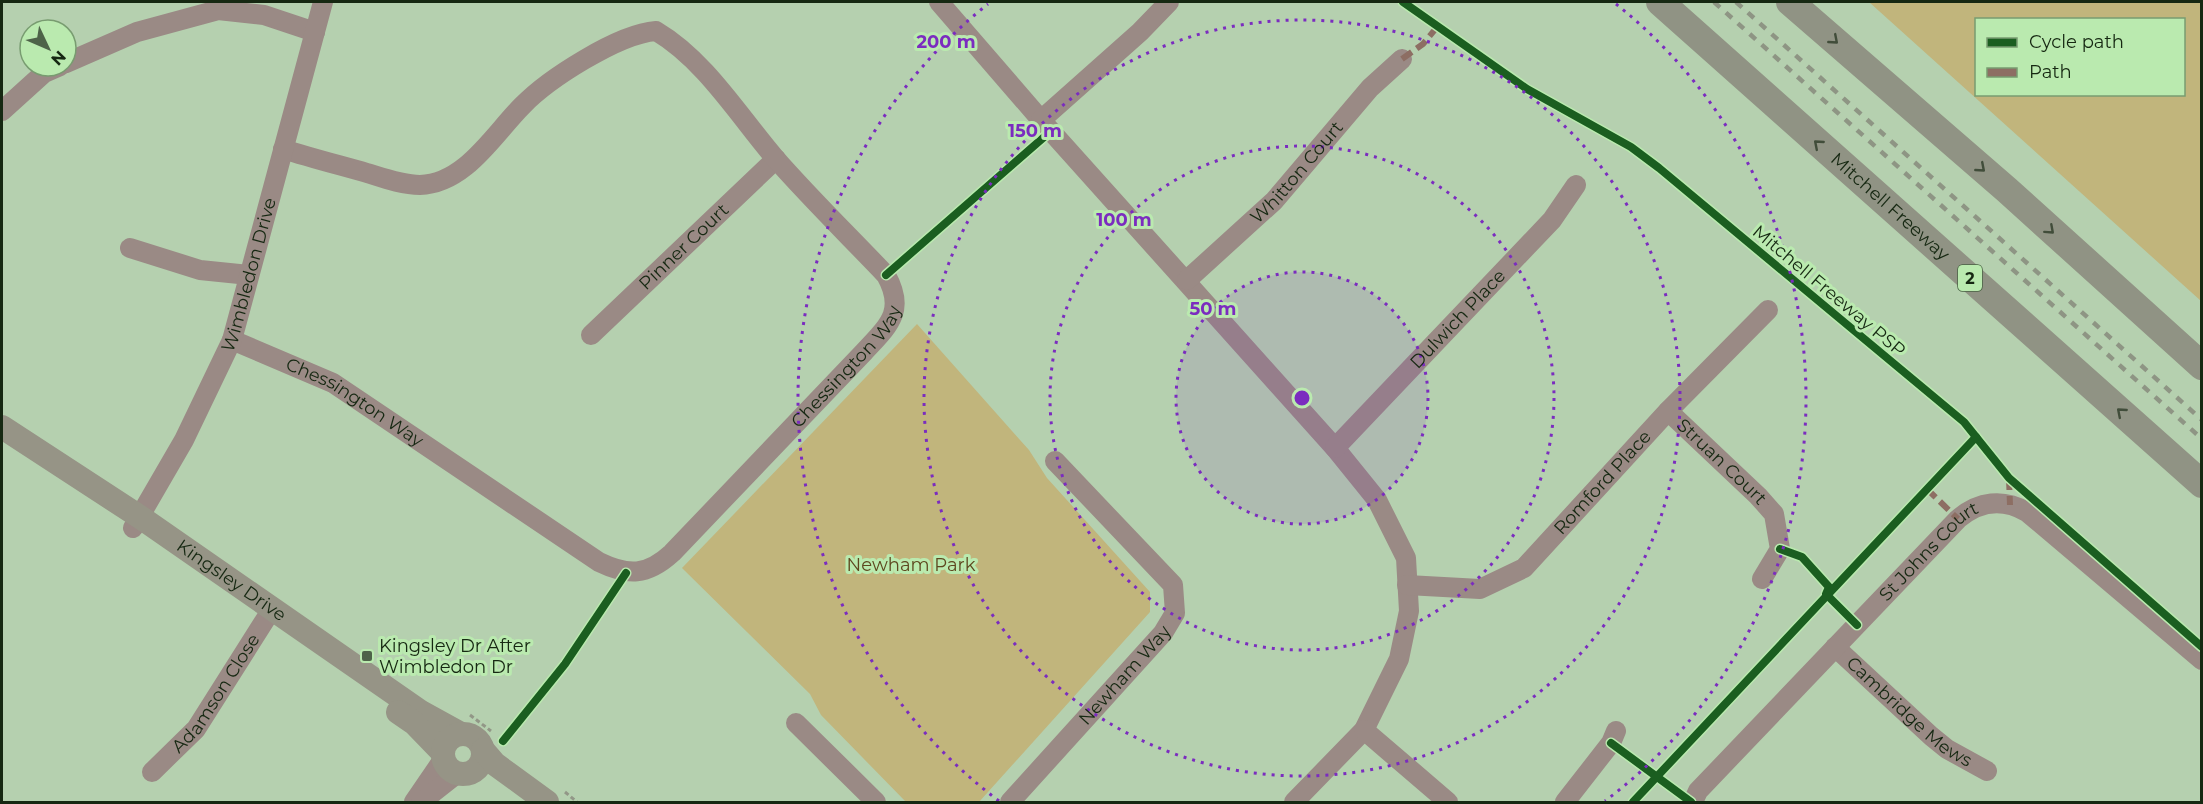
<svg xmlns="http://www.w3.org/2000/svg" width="2203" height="804" font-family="Montserrat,sans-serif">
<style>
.green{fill:#c1b57c;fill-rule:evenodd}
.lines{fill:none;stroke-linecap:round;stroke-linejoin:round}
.path{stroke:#929787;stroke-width:3;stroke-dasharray:4.5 3;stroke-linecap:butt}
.minor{stroke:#9a8a85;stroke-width:20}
.major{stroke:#969486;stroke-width:24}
.highway{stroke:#909384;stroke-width:28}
.rail{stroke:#8e9584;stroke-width:4.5;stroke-dasharray:8 8;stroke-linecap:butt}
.quiet{stroke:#8d6e63;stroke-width:6;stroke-dasharray:12 6;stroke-linecap:butt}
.cycleway-casing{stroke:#baeaaf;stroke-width:11}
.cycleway{stroke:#1b5e20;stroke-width:8}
.oneway{stroke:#414d3a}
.ring{fill:none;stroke:#7b2cbf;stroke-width:3;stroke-dasharray:3 6}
.poi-dot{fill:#4e6349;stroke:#baeaaf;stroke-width:2}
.labels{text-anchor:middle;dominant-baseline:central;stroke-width:6;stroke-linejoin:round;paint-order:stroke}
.shield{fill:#baeaaf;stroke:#476241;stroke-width:1.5}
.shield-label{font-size:16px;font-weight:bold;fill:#162812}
.street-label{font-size:18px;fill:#162812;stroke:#baeaaf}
.park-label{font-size:18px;fill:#5e471f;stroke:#baeaaf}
.poi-label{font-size:18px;fill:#162812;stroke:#baeaaf;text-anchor:start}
.centre{fill:#7b2cbf;stroke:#baeaaf;stroke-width:3}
.ring-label{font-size:18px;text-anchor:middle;font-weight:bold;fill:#7b2cbf;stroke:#baeaaf;stroke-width:6;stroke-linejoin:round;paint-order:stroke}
</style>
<rect width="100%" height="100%" fill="#b5d0af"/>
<!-- green -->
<g class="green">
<path d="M1869 2H2201V301ZM1976 20H2184V94H1976Z"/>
<polygon points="917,324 1029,450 1047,478 1150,592 1150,612 979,802 906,802 821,715 810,694 682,568"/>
</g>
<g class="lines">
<!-- path -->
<g class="path">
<polyline points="470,715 491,731"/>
<polyline points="565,792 577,802"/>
</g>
<!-- minor -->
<g class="minor">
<polyline points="939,2 1041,120 1335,448 1377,500 1406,558 1409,611 1399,659 1364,730 1294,802"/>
<polyline points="66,63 137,32 218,10 264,15 315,32"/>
<polyline points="2,111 44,73 60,66"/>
<polyline points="1041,120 1140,32 1169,2"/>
<polyline points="130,248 200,270 249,275"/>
<path id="s1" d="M1187 280 1274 201 1370 88 1402 59"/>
<path id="s2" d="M591 335 776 159"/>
<path id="s3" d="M232 340 333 383 599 562C628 576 647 576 672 553L864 352C889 325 906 311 886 275 849 236 810 198 775 158 739 116 705 60 656 31 618 34 548 79 522 106 494 134 465 184 420 185 402 185 383 178 367 173 339 165 311 158 283 149"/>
<path id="s4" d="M1668 411 1758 496 1774 514 1780 549 1762 579"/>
<path id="s5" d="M1335 448 1552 220 1576 185"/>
<path id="s6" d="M133 528 184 440 232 340 323 2"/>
<path id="s7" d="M1407 585 1480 589 1524 568 1668 411 1768 310"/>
<path id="s8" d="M1835 647 1931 736 1947 749 1987 771"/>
<polyline points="796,723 876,802"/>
<polyline points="1364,730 1448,802"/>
<path id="s9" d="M152 772 196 729 272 609"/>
<polyline points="414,802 444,758"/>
<polyline points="421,802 458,773"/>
<path id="s10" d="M1010 802 1163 633 1175 613 1173 585 1055 461"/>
<polyline points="1565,802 1611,743 1616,731"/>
<path id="s11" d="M1693 802 1698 791 1958 519C1979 501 2003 498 2027 512L2202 660"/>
</g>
<!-- major -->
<g class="major">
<path id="s12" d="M2 427 140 517 421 712 461 734"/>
<polyline points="398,712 414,723 443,753"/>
<circle cx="463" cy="754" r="20"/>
<polyline points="483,750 495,764 547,802"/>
</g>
<!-- highway -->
<g class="highway">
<path id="s13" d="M1660 2 2202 484"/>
<polyline points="1790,2 2007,190 2202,366"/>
</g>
<!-- rail -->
<g class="rail">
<polyline points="1714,2 2202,439"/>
<polyline points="1736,2 2202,420"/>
</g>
<!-- quiet -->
<g class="quiet">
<polyline points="1402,59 1423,44 1438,26"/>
<polyline points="2009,478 2010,505"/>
<polyline points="1927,489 1958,519"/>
</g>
<defs>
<g id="cycleway">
<polyline points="1403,2 1527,89 1631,147 1659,168 1964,422 2009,478 2202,647"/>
<polyline points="886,275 1051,131"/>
<polyline points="1780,549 1802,557 1829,587 1826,594 1857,625"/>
<polyline points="503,741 565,664 626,573"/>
<polyline points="1611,743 1691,802"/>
<polyline points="1633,802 1976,437"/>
</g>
</defs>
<!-- cycleway casing -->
<use href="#cycleway" class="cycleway-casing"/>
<!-- cycleway -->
<use href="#cycleway" class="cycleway"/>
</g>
<!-- one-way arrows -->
<defs><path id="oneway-chevron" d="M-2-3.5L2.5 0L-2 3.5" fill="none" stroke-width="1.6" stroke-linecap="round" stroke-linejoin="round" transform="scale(1.5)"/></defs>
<g class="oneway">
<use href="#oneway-chevron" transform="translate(1834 40) rotate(41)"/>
<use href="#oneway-chevron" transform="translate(1818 144) rotate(-139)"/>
<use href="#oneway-chevron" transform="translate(1981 168) rotate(41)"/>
<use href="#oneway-chevron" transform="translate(2050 230) rotate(42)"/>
<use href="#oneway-chevron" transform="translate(2121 412) rotate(-139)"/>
</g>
<!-- distance rings -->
<circle cx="1302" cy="398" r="126" fill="#7b2cbf" fill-opacity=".12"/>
<g class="ring">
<circle cx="1302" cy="398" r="126"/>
<circle cx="1302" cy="398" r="252"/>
<circle cx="1302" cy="398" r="378"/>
<path d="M999 801A504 504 0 0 1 988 4M1616 4A504 504 0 0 1 1605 801"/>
</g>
<!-- markers -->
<rect class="poi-dot" x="361" y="650" width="12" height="12" rx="3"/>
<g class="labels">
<!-- shield labels -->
<rect class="shield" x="1958" y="265" width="24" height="26" rx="4.5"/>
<g class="shield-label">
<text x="1970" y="278">2</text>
</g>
<!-- street labels -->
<g class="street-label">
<text stroke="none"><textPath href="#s1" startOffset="154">Whitton Court</textPath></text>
<text stroke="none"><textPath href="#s13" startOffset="308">Mitchell Freeway</textPath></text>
<text stroke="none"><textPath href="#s2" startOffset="128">Pinner Court</textPath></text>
<text stroke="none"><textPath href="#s6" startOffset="280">Wimbledon Drive</textPath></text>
<text transform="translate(1829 291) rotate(40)">Mitchell Freeway PSP</text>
<text stroke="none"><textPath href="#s5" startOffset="178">Dulwich Place</textPath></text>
<text stroke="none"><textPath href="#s3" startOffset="766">Chessington Way</textPath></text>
<text stroke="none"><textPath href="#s3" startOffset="138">Chessington Way</textPath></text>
<text stroke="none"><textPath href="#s4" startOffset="74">Struan Court</textPath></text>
<text stroke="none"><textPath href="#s7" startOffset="238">Romford Place</textPath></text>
<text stroke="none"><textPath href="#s11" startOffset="345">St Johns Court</textPath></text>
<text stroke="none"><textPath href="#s12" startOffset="276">Kingsley Drive</textPath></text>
<text stroke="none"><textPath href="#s10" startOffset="171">Newham Way</textPath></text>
<text stroke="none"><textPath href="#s9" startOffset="102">Adamson Close</textPath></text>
<text stroke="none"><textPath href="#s8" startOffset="99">Cambridge Mews</textPath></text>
</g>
<!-- park labels -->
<g class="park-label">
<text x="911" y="565">Newham Park</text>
</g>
<!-- poi labels -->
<g class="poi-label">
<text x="379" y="646">Kingsley Dr After<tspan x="379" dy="21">Wimbledon Dr</tspan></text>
</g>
</g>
<circle cx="1302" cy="398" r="9" class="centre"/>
<g class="ring-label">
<text x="946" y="48">200 m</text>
<text x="1035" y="137">150 m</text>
<text x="1124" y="226">100 m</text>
<text x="1213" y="315">50 m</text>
</g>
<!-- border -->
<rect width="2203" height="804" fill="none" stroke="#162812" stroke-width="6"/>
<!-- legend -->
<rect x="1975" y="18" width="210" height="78" fill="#baeaaf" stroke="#789c70" stroke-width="1.5"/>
<rect x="1987" y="38" width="30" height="9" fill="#1b5e20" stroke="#789c70" stroke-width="1.5"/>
<text x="2029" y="48" font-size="18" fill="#162812">Cycle path</text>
<rect x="1987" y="68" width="30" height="9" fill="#8d6e63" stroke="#789c70" stroke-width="1.5"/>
<text x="2029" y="78" font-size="18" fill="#162812">Path</text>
<!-- north arrow -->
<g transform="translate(48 48) rotate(134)"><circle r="28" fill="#baeaaf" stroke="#789c70" stroke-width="1.5"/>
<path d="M0-4.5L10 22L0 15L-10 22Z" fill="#4e6349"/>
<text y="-9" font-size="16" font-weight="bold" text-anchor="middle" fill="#162812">N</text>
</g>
</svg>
